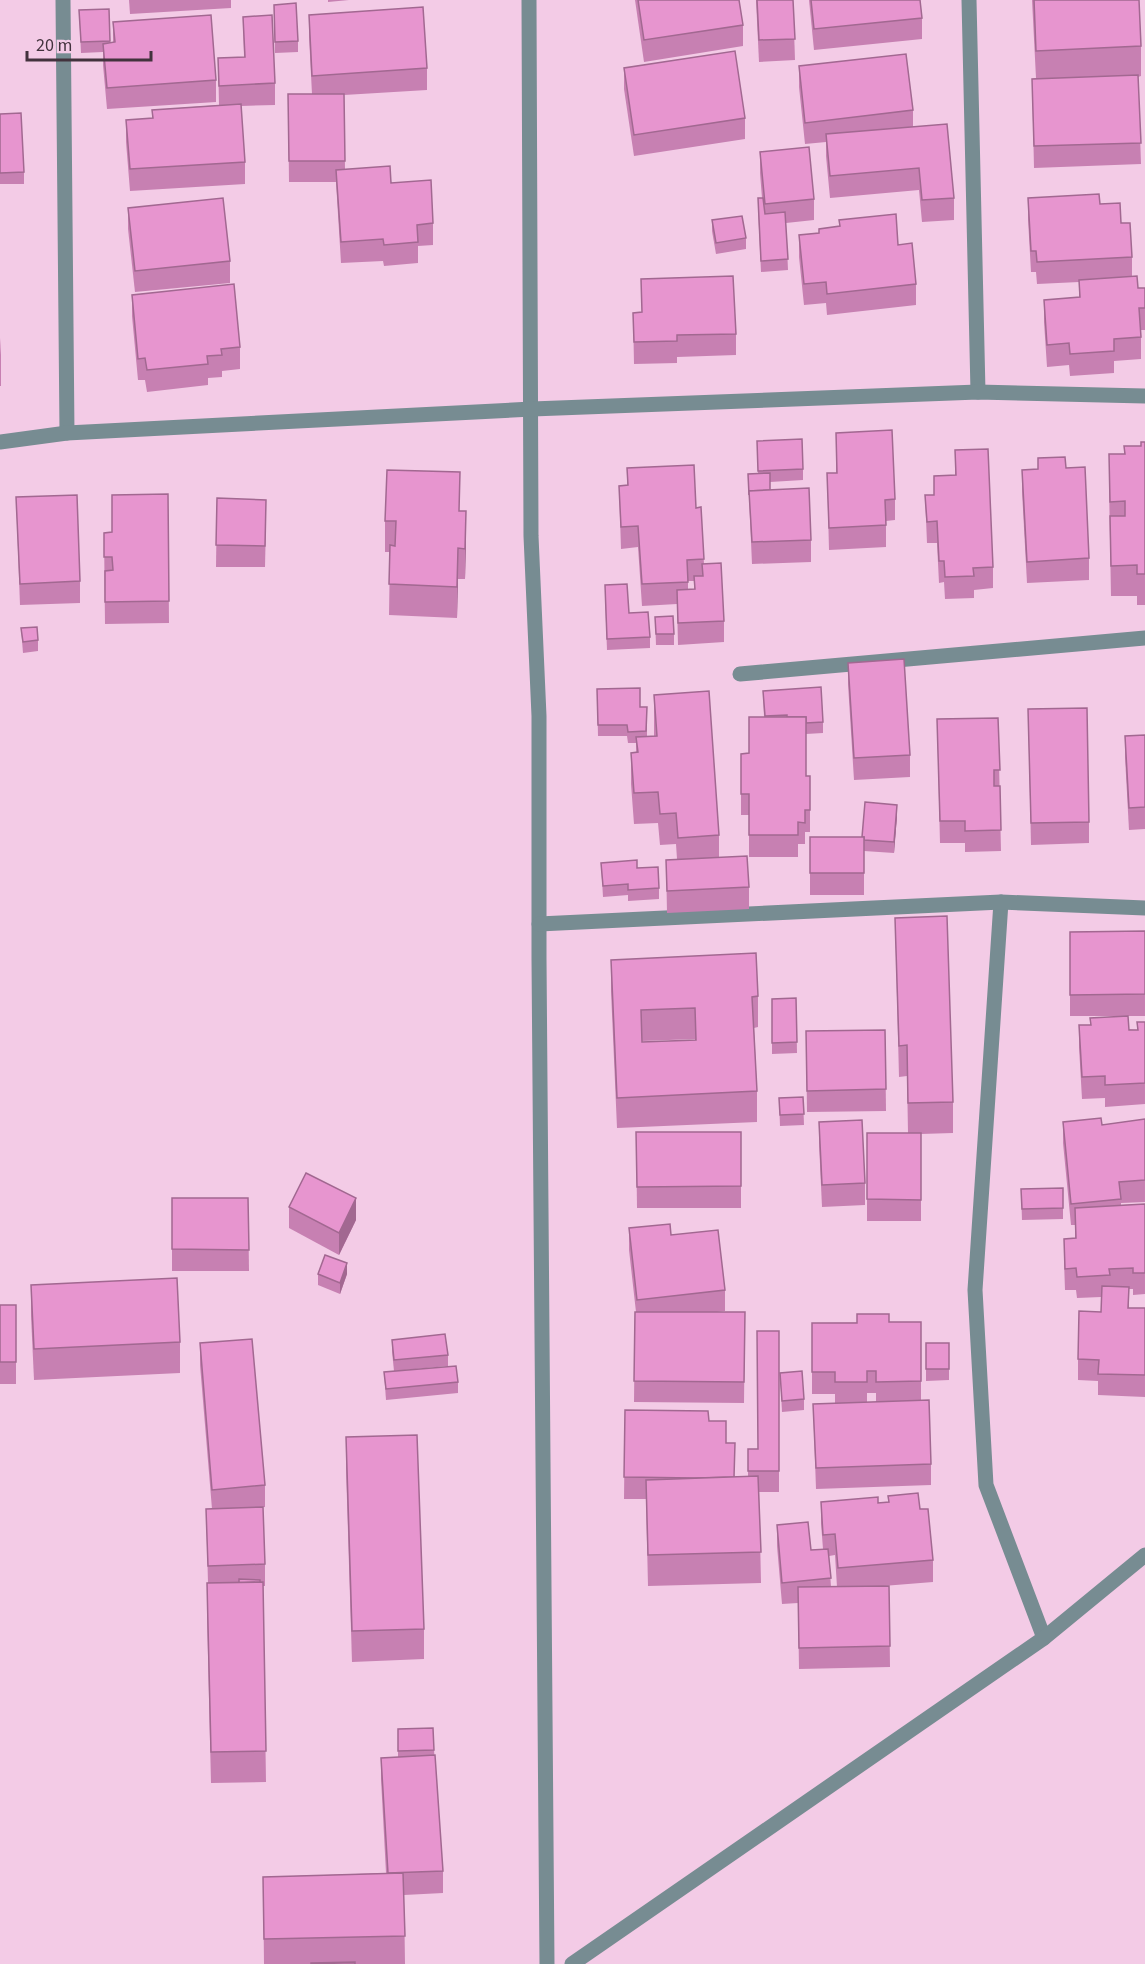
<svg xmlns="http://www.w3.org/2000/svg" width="1145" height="1964" font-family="'Source Sans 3',sans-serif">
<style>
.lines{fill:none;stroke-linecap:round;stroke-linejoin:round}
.minor{stroke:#778c92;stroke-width:15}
.wall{fill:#c780b2;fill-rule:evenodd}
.shaded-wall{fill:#a26891}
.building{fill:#e795cf;stroke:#a26891;stroke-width:1.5;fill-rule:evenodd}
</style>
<rect width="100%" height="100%" fill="#f3cbe6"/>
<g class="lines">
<!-- minor -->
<g class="minor">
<polyline points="63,0 67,433"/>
<polyline points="529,0 531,536 539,716 539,958 547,1964"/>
<polyline points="969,0 978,392"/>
<polyline points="0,442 67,433 532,409 978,392 1145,396"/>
<polyline points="740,674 1145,638"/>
<polyline points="1001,902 975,1290 986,1485 1044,1638"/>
<polyline points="539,924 1001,902 1145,908"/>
<polyline points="572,1964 1044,1638 1145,1555"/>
</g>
</g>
<!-- wall -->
<g class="wall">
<polygon points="129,0 231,0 231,8 130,14"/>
<polygon points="328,0 349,0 328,2"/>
<polygon points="635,0 739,0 743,25 743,46 644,62"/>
<polygon points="756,0 793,0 795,60 759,62"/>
<polygon points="809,0 920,0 922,18 922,39 814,50"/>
<polygon points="1032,0 1139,0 1141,46 1141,76 1138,77 1141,164 1034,168 1032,79 1036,78"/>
<polygon points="274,5 298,41 298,52 275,53"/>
<polygon points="109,9 110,43 113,43 113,22 216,80 216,102 107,109 103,65 103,52 81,53 79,10"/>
<polygon points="309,15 427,68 427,90 344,95 345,169 391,183 433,223 433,245 418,246 418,263 384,266 383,261 341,263 336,182 289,182 288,94 312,94 309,36"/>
<polygon points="243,17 275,83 275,105 241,106 245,162 245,184 130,191 126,142 126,120 152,118 152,110 219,105 218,58 244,57"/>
<polygon points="799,66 913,110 913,127 954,198 954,220 922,222 919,190 830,198 826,156 826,142 805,144 799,87"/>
<polygon points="624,68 745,118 745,139 634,156 624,89"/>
<polygon points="0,114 24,172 24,184 0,184"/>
<polygon points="760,152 814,199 814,220 786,223 788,270 761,272 758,209 758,198 762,198 760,173"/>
<polygon points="1028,198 1100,204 1121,223 1132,257 1132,276 1138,288 1145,288 1145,330 1141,330 1141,359 1114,361 1114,373 1070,376 1069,365 1047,367 1044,322 1044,300 1079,297 1079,282 1037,284 1036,272 1031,272 1028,219"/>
<polygon points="128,208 230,261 230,283 135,292 128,229"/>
<polygon points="712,220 746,238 746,249 716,254 712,231"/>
<polygon points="839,220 898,245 916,284 916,305 827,315 826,303 804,305 799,257 799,235 819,233 839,226"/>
<polygon points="641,279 736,334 736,355 677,357 677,363 634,364 633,313 642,312"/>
<polygon points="132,295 240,347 240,369 222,371 222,377 208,378 208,385 147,392 145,380 138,380 132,316"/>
<polygon points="0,338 1,355 1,386 0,386"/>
<polygon points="836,433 895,499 895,520 886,521 886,547 829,550 827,473 836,473"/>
<polygon points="757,441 803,469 803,480 770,482 770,490 811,540 811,562 752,564 748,474 758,473"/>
<polygon points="1145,442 1145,605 1137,605 1137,596 1111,596 1109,485 1124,454 1124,446 1141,446"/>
<polygon points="955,450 993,567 993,588 974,590 974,598 945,599 944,582 939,583 937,543 927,543 925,495 934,495 934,476 955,475"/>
<path d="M627 468 696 508 701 507 704 564 724 621V642L678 645 677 604 642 606 638 547 621 549 619 486 627 485ZM688 581H694V589H688Z"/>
<polygon points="1066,468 1089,558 1089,580 1027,583 1022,491 1022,470"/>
<polygon points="168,494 169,623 105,624 104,533 112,532"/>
<polygon points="16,497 80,581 80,603 20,605"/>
<polygon points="217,498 266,521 265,567 216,567"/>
<polygon points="460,511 466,542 465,579 458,579 457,618 389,615 390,552 385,552 385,521"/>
<polygon points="605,596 629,613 650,637 650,648 607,650"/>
<polygon points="655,617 674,634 674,645 656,645"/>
<polygon points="21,628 38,640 38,651 23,653"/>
<polygon points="848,663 910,755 910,777 854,780 848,684"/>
<polygon points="597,689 640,707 647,707 647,736 654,736 654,695 719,835 719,858 749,887 749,909 667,913 666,860 677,859 676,844 660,845 658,823 634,824 631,784 631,753 636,752 636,743 628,743 627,736 598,736"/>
<polygon points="763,691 823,722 823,733 806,734 806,776 810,776 810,832 805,832 805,844 798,844 798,857 749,857 749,815 741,815 741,754 749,753 764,717"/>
<polygon points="1028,709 1089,822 1089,843 1031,845"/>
<polygon points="998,718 1001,851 965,852 965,843 940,843 937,719"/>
<polygon points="1145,735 1145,829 1129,830 1125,757 1125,736"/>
<polygon points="897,816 894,853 864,851 864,895 810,895 810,837 862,837"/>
<polygon points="601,863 637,868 659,888 659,899 628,901 628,895 603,897"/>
<polygon points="895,918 953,1102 953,1133 921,1134 921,1221 867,1221 867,1133 908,1133 907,1076 899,1077"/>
<polygon points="1145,931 1145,1016 1070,1016 1070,932"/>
<path d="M611 960 758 996V1027L754 1028 757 1091V1122L617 1128 611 991ZM695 1039V1040L642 1042V1041Z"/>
<polygon points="796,998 797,1053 772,1054 772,999"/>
<polygon points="1137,1022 1145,1022 1145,1104 1105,1107 1105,1098 1082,1099 1079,1047 1079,1025 1137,1030"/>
<polygon points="885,1030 886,1111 807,1112 806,1031"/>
<polygon points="803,1097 804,1125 780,1126 779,1098"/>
<polygon points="1145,1119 1145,1202 1121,1203 1121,1205 1145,1204 1145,1294 1133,1295 1133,1289 1129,1289 1129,1308 1145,1308 1145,1397 1098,1395 1098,1381 1078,1380 1078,1359 1101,1312 1101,1297 1077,1298 1076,1290 1065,1290 1064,1261 1064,1239 1075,1238 1075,1225 1071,1225 1063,1143 1063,1122 1102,1125"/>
<polygon points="819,1122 865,1183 865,1205 822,1207 819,1143"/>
<polygon points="636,1132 741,1132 741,1208 637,1208"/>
<polygon points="1063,1188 1063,1219 1022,1220 1021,1189"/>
<polygon points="172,1198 248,1198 249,1271 172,1271"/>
<polygon points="289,1207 356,1220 339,1255 289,1228"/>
<polygon points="629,1228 671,1235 725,1290 725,1311 717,1312 745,1312 744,1403 634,1402 635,1312 636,1312 629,1250"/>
<polygon points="318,1274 347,1274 340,1294 318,1285"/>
<polygon points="31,1285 180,1342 180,1373 34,1380 31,1316"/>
<rect x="0" y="1305" width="16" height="79"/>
<path d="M921 1322V1401L931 1464V1485L816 1489 813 1404 835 1403V1394H812V1323ZM867 1393H876V1402H867Z"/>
<polygon points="779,1331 779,1492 759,1492 761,1583 648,1586 646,1499 624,1499 625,1410 709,1421 735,1477 748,1476 748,1449 758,1449"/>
<polygon points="392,1340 448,1355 448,1366 394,1371 392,1351"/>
<polygon points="200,1343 265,1485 265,1507 257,1508 265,1564 265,1586 263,1586 266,1782 211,1783 207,1614 207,1583 208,1583 206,1509 212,1509 200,1365"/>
<polygon points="926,1343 949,1343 949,1380 926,1381"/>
<polygon points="384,1372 458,1382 458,1393 386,1400"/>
<polygon points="780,1373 804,1399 804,1410 782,1412"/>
<polygon points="346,1437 424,1629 424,1659 352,1662 346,1468"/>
<path d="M888 1496 920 1509 933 1560V1582L883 1586H889L890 1667 799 1669 798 1603 782 1604 777 1546V1525L811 1550 823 1549 821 1523V1502L878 1503 888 1502ZM835 1555 837 1587H831L829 1556Z"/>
<polygon points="398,1729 434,1750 443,1871 443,1893 404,1895 405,1964 264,1964 263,1877 386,1873 381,1779 381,1758 398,1757"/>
</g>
<!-- shaded-wall -->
<g class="shaded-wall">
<polygon points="466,511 466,542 465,579 465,549"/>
<polygon points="458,548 458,579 457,618 457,587"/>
<polygon points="897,805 897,816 894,853 894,842"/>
<polygon points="356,1198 356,1220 339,1255 339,1233"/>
<polygon points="347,1263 347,1274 340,1294 340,1283"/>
</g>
<!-- building -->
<g class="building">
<polygon points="638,0 739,0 743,25 644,40"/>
<polygon points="757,0 793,0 795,39 759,40"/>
<polygon points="811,0 920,0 922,18 814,29"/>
<polygon points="1034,0 1139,0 1141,46 1036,51"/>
<polygon points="296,3 298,41 275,42 274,5"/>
<polygon points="423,7 427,68 312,76 309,15"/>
<polygon points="109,9 110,41 81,42 79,10"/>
<polygon points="211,15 216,80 107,88 103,44 115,42 113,22"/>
<polygon points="272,15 275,83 219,86 218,58 245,57 243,17"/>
<polygon points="735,51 745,118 634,135 624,68"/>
<polygon points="906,54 913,110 805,123 799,66"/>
<polygon points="1138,75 1141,143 1034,146 1032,79"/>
<polygon points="288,94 344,94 345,161 289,161"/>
<polygon points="241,104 245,162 130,169 126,120 153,118 152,110"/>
<polygon points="21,113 24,172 0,173 0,114"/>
<polygon points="947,124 954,198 922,200 919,168 830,176 826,134"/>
<polygon points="809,147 814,199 765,204 760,152"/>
<polygon points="390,166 391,183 431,180 433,223 417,225 418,242 384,245 383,239 341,242 336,170"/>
<polygon points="1099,194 1100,204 1120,203 1121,223 1130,223 1132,257 1037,262 1036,251 1031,251 1028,198"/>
<polygon points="223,198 230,261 135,271 128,208"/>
<polygon points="758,198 763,198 765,214 785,212 788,259 761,261"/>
<polygon points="896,214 898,245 912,243 916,284 827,294 826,282 804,284 799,235 819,233 819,229 840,226 839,220"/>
<polygon points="742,216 746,238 716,243 712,220"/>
<polygon points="733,276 736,334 677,335 677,341 634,342 633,313 642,312 641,279"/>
<polygon points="1137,276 1138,288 1145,288 1145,308 1139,308 1141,337 1114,339 1114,351 1070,354 1069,343 1047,345 1044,300 1080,297 1079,280"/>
<polygon points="234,284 240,347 221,349 222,355 207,356 208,364 147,370 145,358 138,359 132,295"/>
<polygon points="892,430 895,499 885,500 886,525 829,528 827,473 837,473 836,433"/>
<polygon points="802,439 803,469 758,471 757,441"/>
<polygon points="1141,442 1145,442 1145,574 1137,574 1137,565 1111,566 1110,516 1125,516 1125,501 1110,502 1109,454 1125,454 1124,446 1141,446"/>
<polygon points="988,449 993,567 973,568 974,576 945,577 944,561 939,561 937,521 927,522 925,495 934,495 934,476 956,475 955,450"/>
<polygon points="1065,457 1066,468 1085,467 1089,558 1027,562 1022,470 1038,469 1038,458"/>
<polygon points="694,465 696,508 701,507 704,559 687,560 688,582 642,584 638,526 621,527 619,486 628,485 627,468"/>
<polygon points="387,470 460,472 459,511 466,511 465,549 458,548 457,587 389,584 390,545 395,546 396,521 385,521"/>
<polygon points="770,473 770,490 749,491 749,495 748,474"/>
<polygon points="809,488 811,540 752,542 749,491"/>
<polygon points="168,494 169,601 105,602 105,571 113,570 112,557 104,557 104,533 112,532 112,495"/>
<polygon points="77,495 80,581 20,584 16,497"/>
<polygon points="217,498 266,500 265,546 216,545"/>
<polygon points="721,563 724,621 678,623 677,590 695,589 694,576 703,576 702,564"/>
<polygon points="627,584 629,613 648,612 650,637 607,639 605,585"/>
<polygon points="673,616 674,634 656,634 655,617"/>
<polygon points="37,627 38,640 23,642 21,628"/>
<polygon points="904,659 910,755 854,758 848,663"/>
<polygon points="821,687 823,722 806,723 806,717 787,717 787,715 765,716 763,691"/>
<polygon points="640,688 640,707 647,707 646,731 628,732 627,725 598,725 597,689"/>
<polygon points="709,691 719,835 678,838 676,813 660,814 658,792 634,793 631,753 638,752 636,737 657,736 654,695"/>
<polygon points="1087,708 1089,822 1031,823 1028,709"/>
<polygon points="749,717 806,717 806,776 810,776 810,810 805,810 805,823 798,822 798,835 749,835 749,794 741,794 741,754 749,753"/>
<polygon points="998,718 1000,770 994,770 994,786 1000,786 1001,830 965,831 965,821 940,821 937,719"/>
<polygon points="1145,735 1145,807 1129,808 1125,736"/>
<polygon points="865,802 897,805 894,842 864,840 864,837 862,837"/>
<rect x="810" y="837" width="54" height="36"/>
<polygon points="747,856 749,887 667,891 666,860"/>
<polygon points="637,860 637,868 658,867 659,888 628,890 628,884 603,886 601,863"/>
<polygon points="947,916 953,1102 908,1103 907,1045 899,1046 895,918"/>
<polygon points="1145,931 1145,994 1070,995 1070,932"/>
<path d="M756 953 758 996 752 997 757 1091 617 1098 611 960ZM695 1008 696 1040 642 1042 641 1010Z"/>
<polygon points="796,998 797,1042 772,1043 772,999"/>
<polygon points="1128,1016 1129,1030 1138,1030 1137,1022 1145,1022 1145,1083 1105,1085 1105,1076 1082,1077 1079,1025 1091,1025 1090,1018"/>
<polygon points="885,1030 886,1089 807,1091 806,1031"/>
<polygon points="803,1097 804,1114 780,1115 779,1098"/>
<polygon points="1101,1118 1102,1125 1145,1119 1145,1180 1119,1182 1121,1199 1071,1204 1063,1122"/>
<polygon points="862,1120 865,1183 822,1185 819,1122"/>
<polygon points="636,1132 741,1132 741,1186 637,1187"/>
<polygon points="867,1133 921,1133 921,1200 867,1199"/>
<polygon points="306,1173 356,1198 339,1233 289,1207"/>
<polygon points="1063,1188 1063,1208 1022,1209 1021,1189"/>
<polygon points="172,1198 248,1198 249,1250 172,1249"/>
<polygon points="1145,1204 1145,1273 1133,1273 1133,1268 1109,1269 1110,1275 1077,1277 1076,1268 1065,1269 1064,1239 1076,1238 1075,1208"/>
<polygon points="670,1224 671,1235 718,1230 725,1290 637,1300 629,1228"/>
<polygon points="325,1255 347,1263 340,1283 318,1274"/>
<polygon points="177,1278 180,1342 34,1349 31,1285"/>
<polygon points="1102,1286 1129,1287 1128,1308 1145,1308 1145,1375 1098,1374 1099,1360 1078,1359 1079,1311 1101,1312"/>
<rect x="0" y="1305" width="16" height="57"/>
<polygon points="635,1312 745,1312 744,1382 634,1381"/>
<polygon points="857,1314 889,1314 889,1322 921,1322 921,1381 876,1382 876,1371 867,1371 867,1382 835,1382 835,1372 812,1372 812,1323 857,1323"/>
<polygon points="757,1331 779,1331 779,1471 748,1471 748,1449 758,1449"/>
<polygon points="445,1334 448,1355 394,1360 392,1340"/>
<polygon points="252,1339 265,1485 212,1490 200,1343"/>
<rect x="926" y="1343" width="23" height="26"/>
<polygon points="456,1366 458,1382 386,1389 384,1372"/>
<polygon points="802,1371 804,1399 782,1401 780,1373"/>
<polygon points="929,1400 931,1464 816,1468 813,1404"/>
<polygon points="625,1410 708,1411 709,1421 726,1421 726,1443 735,1443 734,1477 695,1478 624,1477"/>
<polygon points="417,1435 424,1629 352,1631 346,1437"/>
<polygon points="758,1476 761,1552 648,1555 646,1480"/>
<polygon points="918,1493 920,1509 928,1509 933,1560 838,1568 835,1534 823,1535 821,1502 878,1497 878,1503 889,1502 888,1496"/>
<polygon points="263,1507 265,1564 208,1566 206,1509"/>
<polygon points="808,1522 811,1550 828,1549 831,1578 782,1583 777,1525"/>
<polygon points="239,1579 260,1580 260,1582 239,1583"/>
<polygon points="263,1582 266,1751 211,1752 207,1583"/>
<polygon points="889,1586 890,1646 799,1648 798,1587"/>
<polygon points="433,1728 434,1750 398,1751 398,1729"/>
<polygon points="435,1755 443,1871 388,1873 381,1758"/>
<polygon points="403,1873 405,1936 264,1939 263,1877"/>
<polygon points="355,1962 355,1964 311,1964 311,1963"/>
</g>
<!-- scale -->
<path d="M27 51v9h124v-9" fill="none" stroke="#42323d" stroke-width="3"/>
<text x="36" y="51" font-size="18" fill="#42323d" stroke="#f3cbe6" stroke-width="4.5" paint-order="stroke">20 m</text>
</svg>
